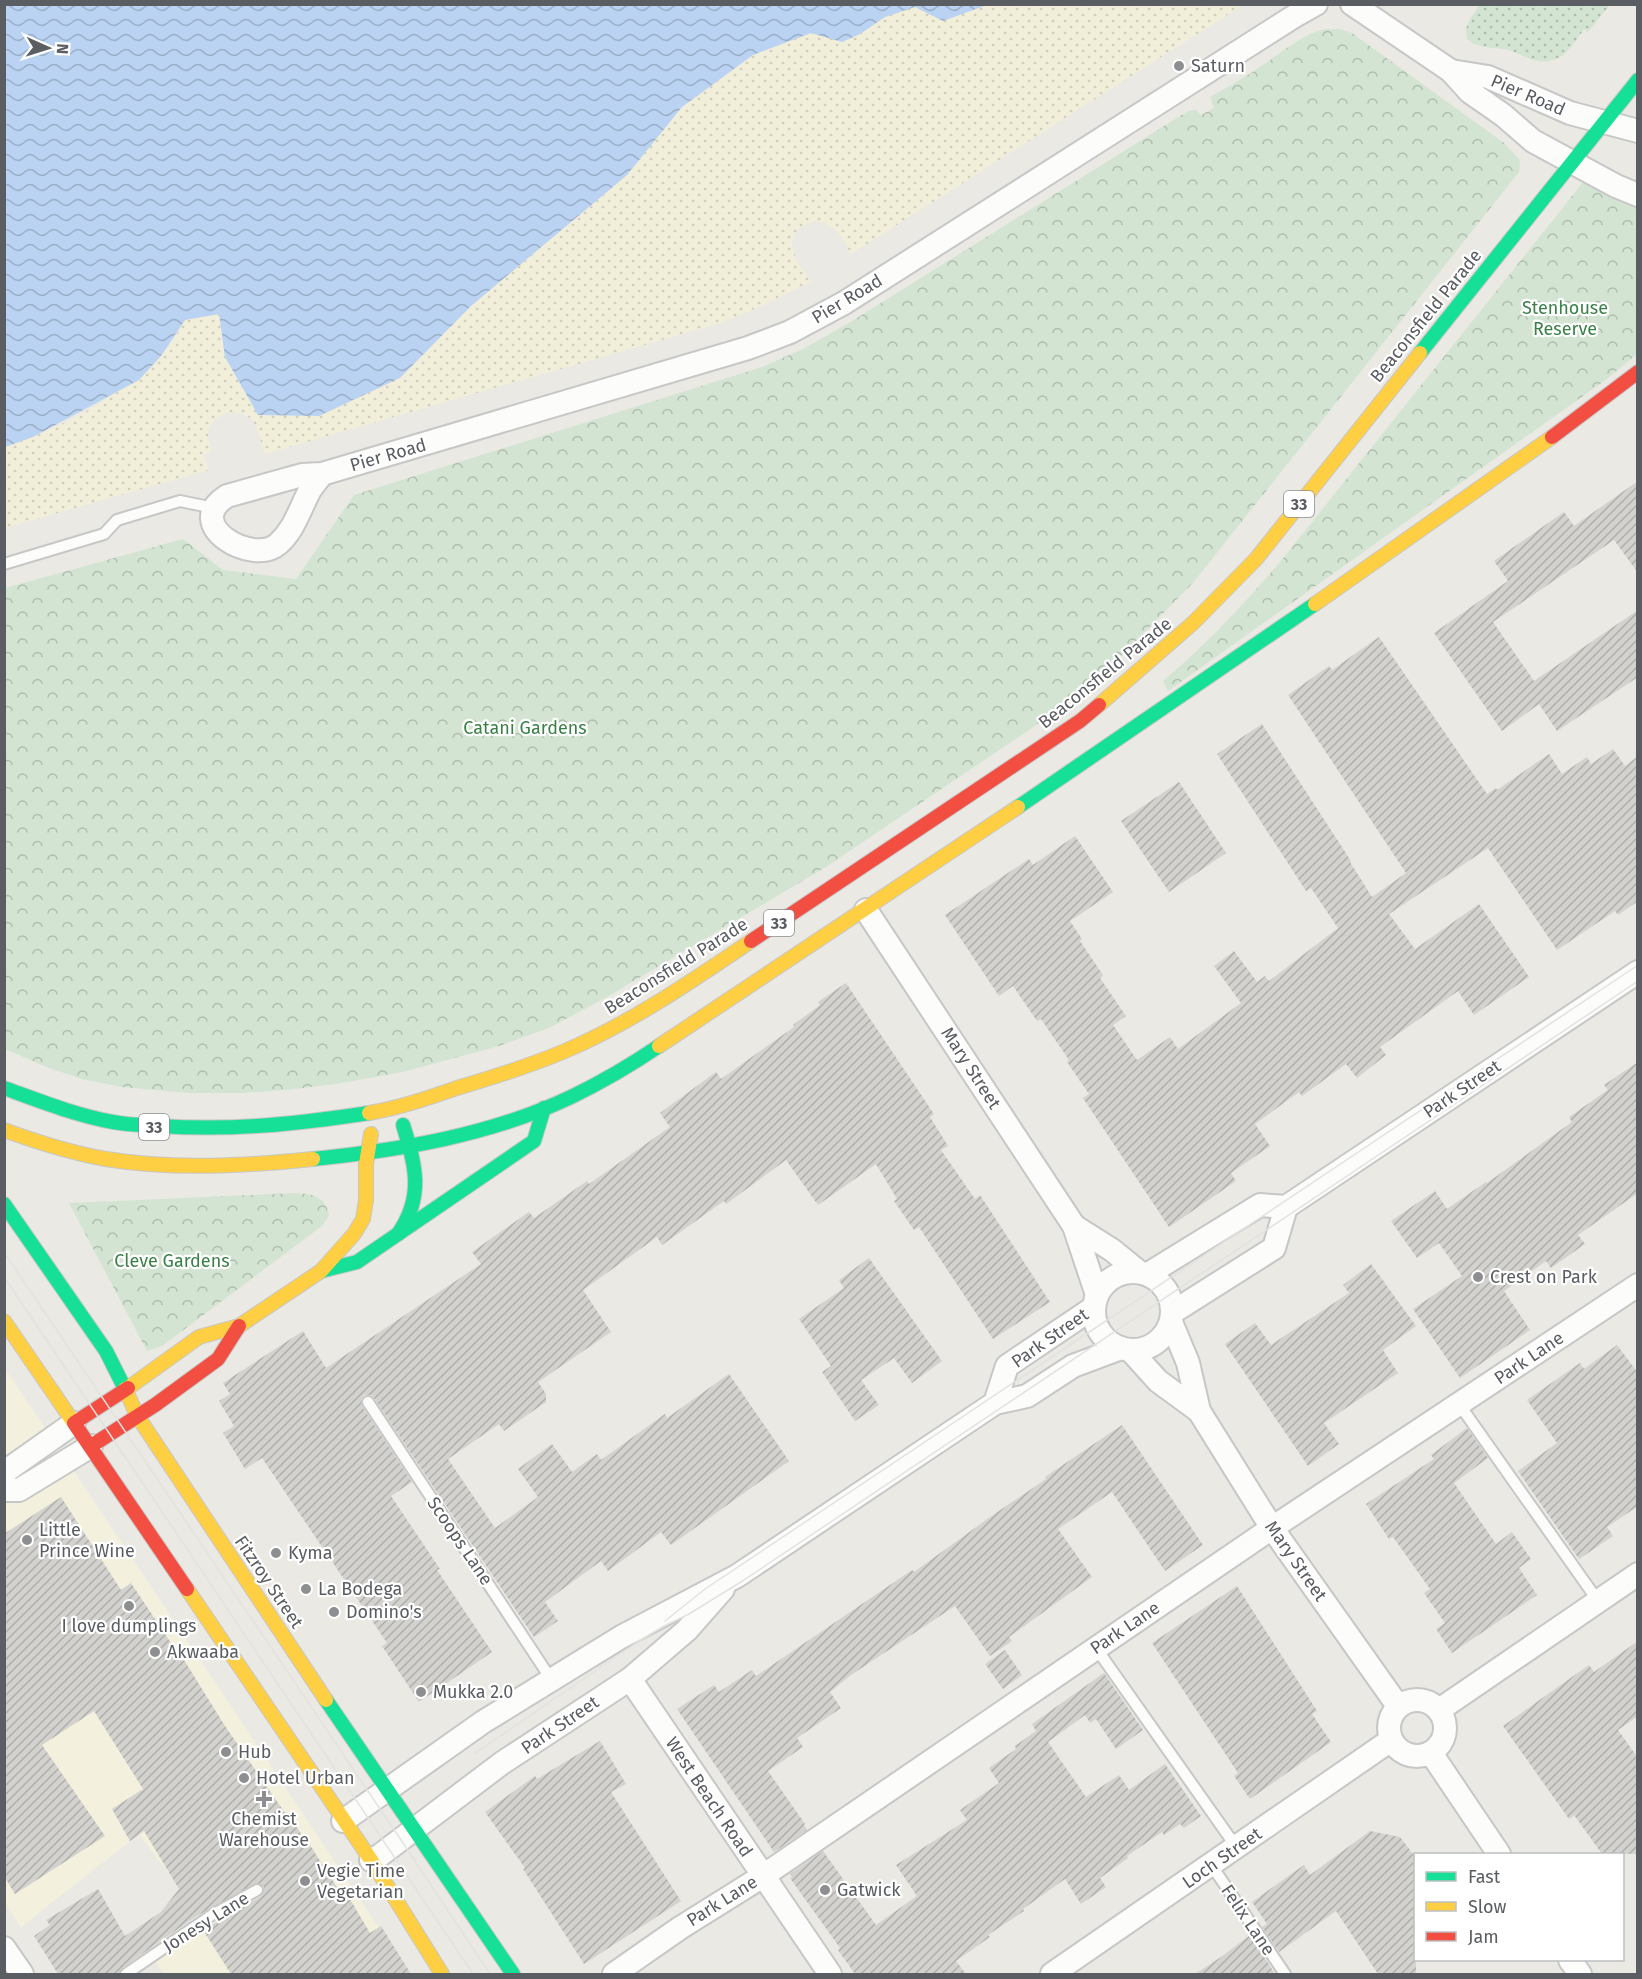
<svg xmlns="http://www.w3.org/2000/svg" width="1642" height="1979" font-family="'Fira Sans',sans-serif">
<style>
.commercial{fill:#f3f1dd}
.grass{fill:url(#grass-dots)}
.forest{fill:url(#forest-crowns)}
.sand{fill:url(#sand-dots)}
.water{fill:url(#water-waves)}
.building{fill:url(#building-hatch)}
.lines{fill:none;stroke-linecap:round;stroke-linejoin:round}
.lane-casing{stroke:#c6c7c6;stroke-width:14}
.street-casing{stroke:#c6c7c6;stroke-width:26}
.fast-casing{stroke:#c7c7c7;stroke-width:16}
.slow-casing{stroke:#c7c7c7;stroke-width:16}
.jam-casing{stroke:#c7c7c7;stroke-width:16}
.lane{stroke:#fcfcfb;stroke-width:10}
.street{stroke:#fcfcfb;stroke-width:22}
.fast{stroke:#16e098;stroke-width:14}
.slow{stroke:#ffcf43;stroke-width:14}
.jam{stroke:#f24e42;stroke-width:14}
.tram{stroke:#e2e2e1;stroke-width:1.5}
.poi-dot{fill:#8c8e8f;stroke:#fff;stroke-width:2}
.labels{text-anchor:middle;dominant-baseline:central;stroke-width:4.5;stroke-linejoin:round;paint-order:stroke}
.shield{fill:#fff;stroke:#8c8e90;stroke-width:1.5}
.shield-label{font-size:16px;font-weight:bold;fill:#5a5d61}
.poi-label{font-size:18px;fill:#5a5d61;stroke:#fff;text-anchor:start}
.street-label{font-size:18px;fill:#5a5d61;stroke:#fff}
.park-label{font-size:18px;fill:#3b8047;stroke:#fff}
</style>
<defs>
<pattern id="grass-dots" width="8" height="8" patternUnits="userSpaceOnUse" patternTransform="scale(1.5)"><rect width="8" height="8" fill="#d3e5d2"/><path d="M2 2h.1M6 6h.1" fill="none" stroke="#aebdae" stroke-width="1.8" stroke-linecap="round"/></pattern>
<pattern id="forest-crowns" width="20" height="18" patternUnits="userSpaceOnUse" patternTransform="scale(1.5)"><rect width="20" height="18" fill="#d3e5d2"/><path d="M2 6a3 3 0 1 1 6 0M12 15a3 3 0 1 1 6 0" fill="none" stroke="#aebdae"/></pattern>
<pattern id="sand-dots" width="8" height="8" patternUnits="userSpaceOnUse" patternTransform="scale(1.5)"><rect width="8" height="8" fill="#f1eeda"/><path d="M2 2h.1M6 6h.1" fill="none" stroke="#d1cebe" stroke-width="1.8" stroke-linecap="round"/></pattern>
<pattern id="water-waves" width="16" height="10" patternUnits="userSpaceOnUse" patternTransform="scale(1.5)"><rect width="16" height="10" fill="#bad3f2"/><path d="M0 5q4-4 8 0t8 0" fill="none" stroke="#9aaec7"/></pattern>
<pattern id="building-hatch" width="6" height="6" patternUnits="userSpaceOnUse" patternTransform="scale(1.5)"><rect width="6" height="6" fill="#d3d2cf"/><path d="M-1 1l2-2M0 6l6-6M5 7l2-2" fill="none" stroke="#aeaeab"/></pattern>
</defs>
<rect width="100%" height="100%" fill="#eae9e4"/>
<!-- commercial -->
<polygon class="commercial" points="4,1367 410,1974 164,1974 150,1953 202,1917 139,1834 21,1927 4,1901"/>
<!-- grass -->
<path class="grass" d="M1479 5V4L1610 5 1588 32 1584 29C1577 39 1568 55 1556 59 1538 66 1527 57 1512 51 1500 46 1469 51 1466 34 1465 23 1475 13 1479 5Z"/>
<!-- forest -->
<g class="forest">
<path d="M1326 29H1340L1352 33 1504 143 1520 160 1519 172 1193 583 1122 655 1066 705 826 867 607 997 549 1028 499 1046 403 1072 336 1084 286 1090 243 1093H190L121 1087 82 1079 49 1068 5 1049V588L183 539 223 570 296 579 354 495 762 367 805 348 852 321 1188 111 1196 110 1201 115 1214 108 1210 97C1225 89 1240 80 1254 71 1275 58 1302 33 1326 29Z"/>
<path d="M1584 181 1637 202V354L1607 379 1168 691 1163 681C1208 643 1247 601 1285 556Z"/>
<path d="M296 1193C313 1194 326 1196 329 1216L322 1226 162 1346 147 1351 69 1203Z"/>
</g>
<!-- sand -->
<path class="sand" d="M987 5H1243L851 254C841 236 838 226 816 221 778 232 793 259 811 281 781 297 752 311 721 323L265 454C261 444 258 425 250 418 239 409 219 412 211 424 206 433 209 443 212 452L204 455 209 470 5 528V447C59 429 118 398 159 358 170 347 177 332 185 320L220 314 225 357 400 378 471 306 627 175 682 107 753 55 811 33 843 42 860 34 885 17 915 7 943 21Z"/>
<!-- water -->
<polygon class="water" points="4,5 5,4 987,5 943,21 915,7 885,17 860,34 842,42 811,33 753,55 682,107 627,175 471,306 400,378 319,416 258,415 225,357 219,314 185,320 161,356 139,380 33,437 5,447"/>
<!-- building -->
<g class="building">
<polygon points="1638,481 1638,573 1614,540 1493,622 1534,681 1638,610 1638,677 1557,731 1539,704 1502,731 1434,633 1508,581 1494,561 1564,512 1574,526"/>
<polygon points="1379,637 1487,794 1496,788 1497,790 1549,754 1562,774 1587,757 1591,764 1613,749 1625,766 1638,756 1638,901 1618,915 1615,911 1557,950 1488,848 1389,914 1415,949 1479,904 1529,977 1474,1015 1458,991 1380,1047 1386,1055 1357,1078 1346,1064 1302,1096 1299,1092 1255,1124 1270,1146 1231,1173 1236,1181 1169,1227 1083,1098 1089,1094 1067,1062 1069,1060 1041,1019 1037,1021 1013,986 999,996 945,915 1029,859 1033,865 1075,836 1113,892 1070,921 1082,939 1080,941 1103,975 1100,978 1126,1016 1113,1025 1137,1060 1170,1037 1178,1049 1241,1003 1214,966 1234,951 1257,982 1265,976 1269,981 1338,928 1311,888 1306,891 1217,754 1262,724 1351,861 1350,862 1372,897 1406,873 1288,695 1329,666 1332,670"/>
<polygon points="1179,782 1226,853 1169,892 1121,821"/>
<polygon points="846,983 934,1114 930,1117 948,1146 941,1150 975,1199 980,1195 1050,1302 993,1339 919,1227 914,1230 894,1201 897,1199 876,1164 818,1205 786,1160 726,1204 724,1201 662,1245 657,1237 583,1290 611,1332 538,1382 546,1394 546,1402 504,1431 499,1424 448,1459 495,1528 538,1497 518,1469 552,1444 572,1472 597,1454 601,1460 665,1414 667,1418 729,1374 789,1461 671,1545 661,1532 608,1571 601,1561 545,1602 558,1621 534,1637 374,1398 371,1395 364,1395 361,1399 362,1406 412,1482 391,1496 440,1569 437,1570 492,1652 419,1702 382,1646 387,1643 262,1458 245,1469 223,1433 234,1426 219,1401 230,1394 223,1383 303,1331 326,1368 481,1264 472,1252 529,1212 534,1218 587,1181 589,1184 670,1127 660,1113 716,1072 721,1079 794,1027 793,1025 820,1005 818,1002"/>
<polygon points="1638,1062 1638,1193 1578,1235 1585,1244 1551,1268 1546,1261 1504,1291 1530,1330 1460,1378 1413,1309 1462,1276 1439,1243 1417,1258 1391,1221 1435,1191 1447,1209 1486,1182 1487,1183 1572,1122 1569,1117 1608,1090 1604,1085"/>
<polygon points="869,1258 942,1361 912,1383 894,1358 861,1380 879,1405 855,1421 822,1372 831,1366 799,1319 844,1288 839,1280"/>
<polygon points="1371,1264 1416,1326 1383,1350 1398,1373 1324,1423 1339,1444 1308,1466 1225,1344 1255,1323 1271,1345 1349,1293 1343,1285"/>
<polygon points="1617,1345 1638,1373 1638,1506 1607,1527 1613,1536 1579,1559 1518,1471 1557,1443 1527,1400 1580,1363 1584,1369"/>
<polygon points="1122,1425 1203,1545 1165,1571 1112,1492 1058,1529 1092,1577 1009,1637 1012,1641 990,1656 955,1606 851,1675 830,1692 841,1708 797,1738 803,1747 768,1771 805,1824 804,1825 807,1830 774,1852 677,1709 714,1685 719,1692 752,1670 756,1676 912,1570 914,1572 993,1515 1046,1479 1045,1477"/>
<polygon points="1467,1428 1488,1458 1454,1483 1496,1544 1512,1532 1531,1559 1519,1568 1537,1595 1452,1653 1436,1629 1445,1623 1424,1593 1430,1589 1393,1537 1389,1539 1366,1504 1434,1459 1431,1455"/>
<polygon points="61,1497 121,1590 131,1583 183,1661 184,1660 225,1726 285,1813 287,1812 305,1840 310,1845 343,1897 347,1894 370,1933 381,1926 411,1974 231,1974 203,1930 261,1896 264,1891 264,1887 257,1883 195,1917 122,1968 119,1974 58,1974 34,1936 50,1925 46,1920 98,1889 125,1936 161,1912 179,1889 144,1831 130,1841 112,1809 143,1789 94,1711 42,1745 105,1836 15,1894 4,1876 4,1534"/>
<polygon points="1237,1586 1317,1711 1312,1714 1331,1742 1250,1799 1234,1776 1238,1773 1152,1643"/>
<polygon points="1638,1641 1638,1716 1618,1730 1638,1758 1638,1854 1602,1854 1574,1815 1569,1819 1503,1726 1589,1665 1594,1672"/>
<polygon points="1005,1650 1022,1675 1003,1689 985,1664"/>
<polygon points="1104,1673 1143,1730 1116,1749 1096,1719 1090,1723 1085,1715 1048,1742 1086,1797 1119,1775 1129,1790 1165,1764 1201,1816 1184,1828 1180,1824 1164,1835 1162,1832 1127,1856 1128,1858 1100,1878 1106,1887 1081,1904 1065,1879 1023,1909 1024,1911 988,1935 990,1937 956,1961 966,1974 855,1974 838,1950 840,1948 790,1878 792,1877 790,1874 823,1851 876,1925 917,1896 896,1865 967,1820 960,1810 999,1783 989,1768 1016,1749 1015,1746 1036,1731 1032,1724"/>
<polygon points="600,1741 626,1784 611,1792 681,1901 584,1964 523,1869 525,1868 485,1812 535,1776 537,1779"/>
<polygon points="1370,1831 1400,1837 1416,1858 1416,1974 1378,1974 1336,1911 1279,1952 1262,1927 1267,1924 1252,1902 1304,1865 1310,1875"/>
<polygon points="1250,1935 1275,1974 1195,1974 1221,1957"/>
</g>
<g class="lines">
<defs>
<g id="lane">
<polyline points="4,564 104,534 117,520 180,501 214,508"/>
<polyline points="368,1402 551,1679"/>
<polyline points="1459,1404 1598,1601"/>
<polyline points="1096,1648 1237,1848"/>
<polyline points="1212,1866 1285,1974"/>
<polyline points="126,1974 212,1915 257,1890"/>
</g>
<g id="street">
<polyline points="1352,4 1451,71 1470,92 1503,115 1533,141 1616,186 1638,195"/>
<polyline points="1451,71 1488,77 1570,113 1638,131"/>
<path d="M322 474C318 480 312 486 309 492 299 511 294 530 278 544 253 566 181 525 227 496L302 475 322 474 748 348 790 332 844 303 1293 17 1316 4"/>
<polyline points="866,910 1074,1226 1097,1295"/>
<polyline points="1074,1226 1112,1250 1139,1272"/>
<circle cx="1133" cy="1311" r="39"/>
<polyline points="1148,1274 1260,1205 1286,1207 1638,972"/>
<polyline points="1173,1312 1274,1248 1286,1207"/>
<polyline points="1171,1322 1188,1363 1199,1411 1272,1528 1398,1706"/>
<polyline points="1131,1351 1158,1381 1199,1411"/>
<polyline points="995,1403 1007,1366 1093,1308"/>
<polyline points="4,1478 6,1471 74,1423"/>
<polyline points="4,1490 19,1490 91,1446"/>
<polyline points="630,1679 830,1974"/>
<circle cx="1417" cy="1728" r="28"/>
<polyline points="1439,1710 1638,1574"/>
<polyline points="1431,1753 1499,1854"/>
<polyline points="343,1821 483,1722 621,1637 737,1576 995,1403 1027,1396 1073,1366 1121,1348"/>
<polyline points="371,1860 379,1856 502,1763 630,1679 687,1630 723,1589"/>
<polyline points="4,1948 22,1974"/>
<polyline points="1570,1960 1580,1974"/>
<polyline points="614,1974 680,1928 763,1876 1272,1528 1638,1285"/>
<polyline points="1052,1974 1391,1740"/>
</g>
<g id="fast">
<polyline points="1420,353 1638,80"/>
<polyline points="1018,807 1315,604"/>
<path d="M4 1088C40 1101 75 1115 113 1122 128 1125 144 1125 159 1126 231 1131 297 1124 369 1113"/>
<path d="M313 1159C401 1150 491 1135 571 1097 602 1082 631 1065 659 1046"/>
<polyline points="4,1204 106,1351 125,1389"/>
<path d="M398 1234C424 1197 416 1165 403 1125"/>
<polyline points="321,1271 357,1262 534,1141 544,1108"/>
<polyline points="326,1700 513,1974"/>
</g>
<g id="slow">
<polyline points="1315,604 1552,437"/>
<polyline points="1099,705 1193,623 1256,559 1420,353"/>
<polyline points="659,1046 1018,807"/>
<path d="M369 1113C399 1108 428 1098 457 1088 494 1077 530 1066 565 1051 631 1023 692 981 751 941"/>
<path d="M4 1130C37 1142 71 1153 106 1159 174 1170 245 1166 313 1159"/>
<polyline points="4,1321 74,1423"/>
<polyline points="128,1388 199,1337 239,1326 321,1271 354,1234 363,1219 366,1200 366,1164 371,1134"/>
<polyline points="125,1389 138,1417 326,1700"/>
<polyline points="187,1589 371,1860 442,1974"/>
</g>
<g id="jam">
<polyline points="1552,437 1638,372"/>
<polyline points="751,941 1080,721 1099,705"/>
<polyline points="128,1388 74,1423 187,1589"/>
<polyline points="91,1446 155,1405 218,1359 239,1326"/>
</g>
</defs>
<!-- lane casing -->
<use href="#lane" class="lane-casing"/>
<!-- street casing -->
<use href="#street" class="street-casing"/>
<!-- fast casing -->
<use href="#fast" class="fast-casing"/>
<!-- slow casing -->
<use href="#slow" class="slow-casing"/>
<!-- jam casing -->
<use href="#jam" class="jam-casing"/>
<!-- lane -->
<use href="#lane" class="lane"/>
<!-- street -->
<use href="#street" class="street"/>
<!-- fast -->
<use href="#fast" class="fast"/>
<!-- slow -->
<use href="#slow" class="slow"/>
<!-- jam -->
<use href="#jam" class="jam"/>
<!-- tram -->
<g class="tram">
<polyline points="4,1252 401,1840 490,1974"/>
<polyline points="4,1277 473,1974"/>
<polyline points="665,1621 705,1589 1638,965"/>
<polyline points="474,1754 639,1641 664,1626 689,1614 744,1580 1638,981"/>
</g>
</g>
<!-- markers -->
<g class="poi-dot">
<circle cx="1179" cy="66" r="6"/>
<circle cx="1478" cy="1277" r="6"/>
<circle cx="27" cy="1540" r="6"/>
<circle cx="276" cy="1553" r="6"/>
<circle cx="306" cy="1589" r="6"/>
<circle cx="129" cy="1606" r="6"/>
<circle cx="334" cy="1612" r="6"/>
<circle cx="155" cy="1652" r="6"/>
<circle cx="421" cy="1692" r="6"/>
<circle cx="226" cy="1752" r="6"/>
<circle cx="244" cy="1778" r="6"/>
<path d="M261 1790h6v6h6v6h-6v6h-6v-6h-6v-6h6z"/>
<circle cx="305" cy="1881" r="6"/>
<circle cx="825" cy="1890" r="6"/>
</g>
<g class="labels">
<!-- shield labels -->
<g class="shield">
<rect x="1284" y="491" width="30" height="26" rx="4.5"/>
<rect x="764" y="910" width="30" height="26" rx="4.5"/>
<rect x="139" y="1114" width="30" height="26" rx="4.5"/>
</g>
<g class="shield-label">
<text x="1299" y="504">33</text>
<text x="779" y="923">33</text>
<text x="154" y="1127">33</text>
</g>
<!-- poi labels -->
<g class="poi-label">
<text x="1191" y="66">Saturn</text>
<text x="1490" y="1277">Crest on Park</text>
<text x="39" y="1530">Little<tspan x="39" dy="21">Prince Wine</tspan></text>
<text x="288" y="1553">Kyma</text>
<text x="318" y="1589">La Bodega</text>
<text x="346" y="1612">Domino's</text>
<text x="129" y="1626" text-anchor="middle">I love dumplings</text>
<text x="167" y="1652">Akwaaba</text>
<text x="433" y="1692">Mukka 2.0</text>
<text x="238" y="1752">Hub</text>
<text x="256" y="1778">Hotel Urban</text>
<text x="264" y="1819" text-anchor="middle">Chemist<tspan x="264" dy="21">Warehouse</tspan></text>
<text x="317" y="1871">Vegie Time<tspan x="317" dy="21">Vegetarian</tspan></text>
<text x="837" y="1890">Gatwick</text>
</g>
<!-- street labels -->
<g class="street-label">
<text transform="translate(1528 95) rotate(23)">Pier Road</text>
<text transform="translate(847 299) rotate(-31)">Pier Road</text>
<text transform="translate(1426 316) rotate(-51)">Beaconsfield Parade</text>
<text transform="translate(388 455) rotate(-16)">Pier Road</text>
<text transform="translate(1105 673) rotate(-39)">Beaconsfield Parade</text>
<text transform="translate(676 966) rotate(-32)">Beaconsfield Parade</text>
<text transform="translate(971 1068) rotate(57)">Mary Street</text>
<text transform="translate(1462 1089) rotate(-34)">Park Street</text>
<text transform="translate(1050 1338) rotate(-35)">Park Street</text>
<text transform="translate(1529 1358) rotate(-34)">Park Lane</text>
<text transform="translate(460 1541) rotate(56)">Scoops Lane</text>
<text transform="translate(1296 1561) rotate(55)">Mary Street</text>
<text transform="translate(269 1582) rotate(56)">Fitzroy Street</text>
<text transform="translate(1125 1628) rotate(-34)">Park Lane</text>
<text transform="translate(560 1725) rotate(-34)">Park Street</text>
<text transform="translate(709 1797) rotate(56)">West Beach Road</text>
<text transform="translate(1222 1858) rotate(-35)">Loch Street</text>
<text transform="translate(722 1901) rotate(-32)">Park Lane</text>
<text transform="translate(1248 1920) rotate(56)">Felix Lane</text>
<text transform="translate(206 1922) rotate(-32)">Jonesy Lane</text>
</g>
<!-- park labels -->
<g class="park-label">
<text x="1565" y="308">Stenhouse<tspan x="1565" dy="21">Reserve</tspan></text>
<text x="525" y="728">Catani Gardens</text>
<text x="172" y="1261">Cleve Gardens</text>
</g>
</g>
<!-- border -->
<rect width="1642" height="1979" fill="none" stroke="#5a5d61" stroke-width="12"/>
<!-- legend -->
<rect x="1414" y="1853" width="210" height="108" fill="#ffffff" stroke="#bdbec0" stroke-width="1.5"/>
<rect x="1426" y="1872" width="30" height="9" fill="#16e098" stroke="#bdbec0" stroke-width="1.5"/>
<text x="1468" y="1883" font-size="18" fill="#5a5d61">Fast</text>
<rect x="1426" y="1902" width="30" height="9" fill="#ffcf43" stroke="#bdbec0" stroke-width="1.5"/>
<text x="1468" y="1913" font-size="18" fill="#5a5d61">Slow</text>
<rect x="1426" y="1932" width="30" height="9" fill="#f24e42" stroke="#bdbec0" stroke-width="1.5"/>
<text x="1468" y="1943" font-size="18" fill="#5a5d61">Jam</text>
<!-- north arrow -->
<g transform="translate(48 48) rotate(93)" stroke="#ffffff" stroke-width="4.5" paint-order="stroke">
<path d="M0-4.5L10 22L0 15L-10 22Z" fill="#5a5d61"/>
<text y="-9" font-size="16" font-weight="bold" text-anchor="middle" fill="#5a5d61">N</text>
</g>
</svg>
